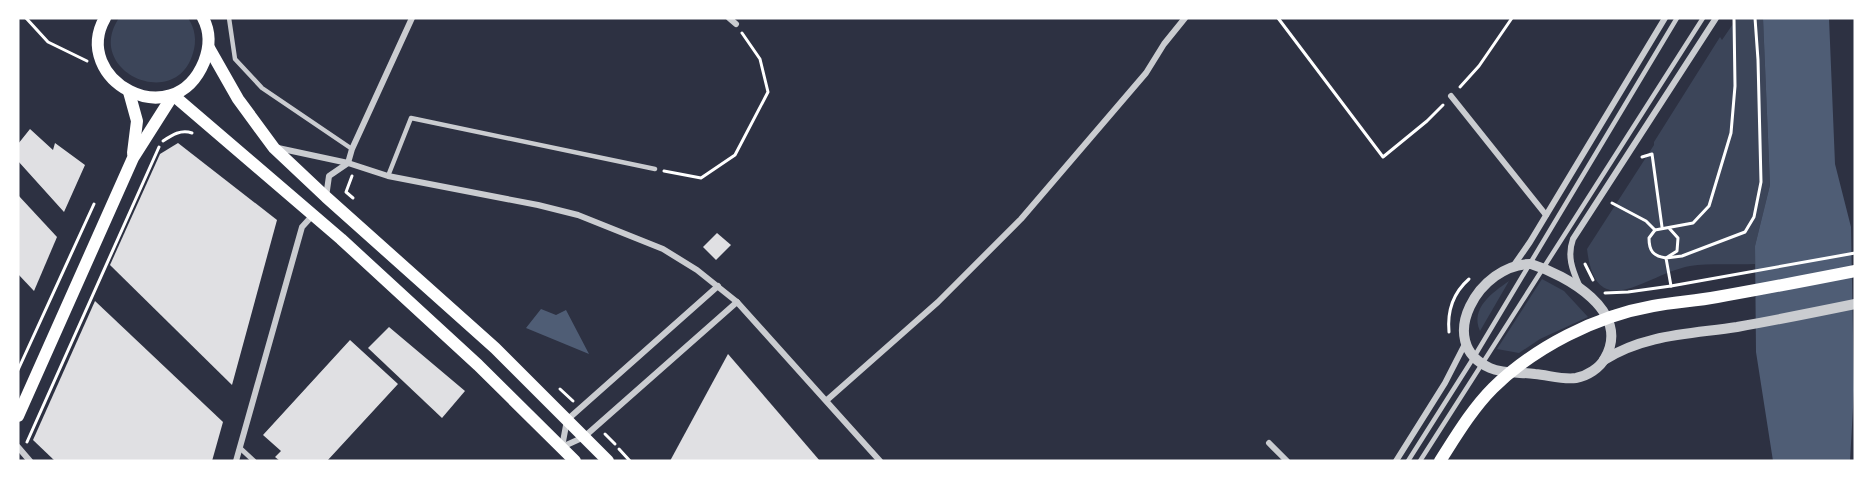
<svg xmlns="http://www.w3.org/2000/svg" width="1873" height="479" font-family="Poppins,sans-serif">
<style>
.green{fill:#3c4559}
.water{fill:#4f5d75}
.building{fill:#e0e0e3}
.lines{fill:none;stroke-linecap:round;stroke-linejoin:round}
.path{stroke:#fff;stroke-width:3}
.service{stroke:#caccd0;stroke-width:4.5}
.pedestrian{stroke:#caccd0;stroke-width:5}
.minor{stroke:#caccd0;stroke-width:6}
.tertiary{stroke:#caccd0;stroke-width:10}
.secondary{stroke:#fff;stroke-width:12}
</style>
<rect width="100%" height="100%" fill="#2d3142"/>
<!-- green -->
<g class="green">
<path d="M119 18H188C195 28 197 41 193 53 176 113 83 71 119 18Z"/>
<path d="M1737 18H1763L1770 185 1755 246V264C1734 265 1710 263 1690 266 1646 274 1596 326 1587 249L1654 145V142L1720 37 1722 40Z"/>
<polygon points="1542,279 1564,291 1588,317 1540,339 1519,353 1497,349"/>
<path d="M1509 281 1480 331C1470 308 1492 293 1509 281Z"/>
</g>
<!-- water -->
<g class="water">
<polygon points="1763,18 1829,18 1835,164 1851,227 1854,390 1850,461 1773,461 1756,352 1755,246 1770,185"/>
<polygon points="541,309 556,315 566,310 589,354 526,328"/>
</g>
<!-- building -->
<g class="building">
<polygon points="30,129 53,150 55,143 85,165 64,212 18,161 18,144"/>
<polygon points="178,143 277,220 232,385 110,265 160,154"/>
<polygon points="18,195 57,237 34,291 18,274"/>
<polygon points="717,233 731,245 716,260 703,247"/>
<polygon points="95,301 223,422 212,461 55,461 33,440"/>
<polygon points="389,327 465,391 442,418 368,348"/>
<polygon points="350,340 398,384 327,461 280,461 275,457 281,451 263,435"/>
<polygon points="728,354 820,461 670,461"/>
</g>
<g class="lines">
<!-- path -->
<g class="path">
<polyline points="26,18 48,42 87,61"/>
<polyline points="1278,18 1383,157 1427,121 1443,105"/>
<polyline points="1460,87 1479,66 1512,18"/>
<path d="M163 141C172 135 181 129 192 133"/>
<polyline points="1642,157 1652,154 1662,227"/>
<polyline points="664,171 701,178 735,155 768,92 760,59 742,33"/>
<polyline points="352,176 346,192 353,198"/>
<polyline points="1612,203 1646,221 1655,230"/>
<path d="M1669 228 1678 238 1677 251 1666 258C1653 256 1649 251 1649 238L1655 230 1693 223 1709 206 1731 133 1735 86 1734 18"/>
<polyline points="1585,264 1593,280"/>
<polyline points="1671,286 1666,258 1682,256 1745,232 1754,217 1761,182 1758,60 1755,18"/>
<polyline points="1605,293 1628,292 1671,286 1855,253"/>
<path d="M1449 332C1447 310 1453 293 1469 279"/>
<polyline points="18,370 94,204"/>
<polyline points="560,389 573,401"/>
<polyline points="605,434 615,444"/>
<polyline points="27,442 159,147"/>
<polyline points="619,449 630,461"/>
</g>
<!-- service -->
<g class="service">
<polyline points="229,18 235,59 262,88 352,149"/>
<polyline points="388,176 411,118 655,169"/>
<polyline points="1408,461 1474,357 1677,18"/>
<polyline points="1420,461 1703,18"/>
</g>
<!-- pedestrian -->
<polyline class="pedestrian" points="240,448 254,461"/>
<!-- minor -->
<g class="minor">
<polyline points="729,18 736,24"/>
<polyline points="1451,96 1546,215"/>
<polyline points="278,148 348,163 388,176 538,205 578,215 663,249 697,270 737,302 880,461"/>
<polyline points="326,197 329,176 348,163 352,149 412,18"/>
<polyline points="1514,265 1530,242 1665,18"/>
<path d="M1579 285C1572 269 1567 256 1573 239L1716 18"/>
<polyline points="827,400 938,302 1021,219 1146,73 1164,44 1185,18"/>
<polyline points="1269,443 1287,461"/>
<polyline points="18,447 30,461"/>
<polyline points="562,447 584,437 737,302"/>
<polyline points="562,447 567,420 718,286"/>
<polyline points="236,461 302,227 312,216"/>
<polyline points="1396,461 1445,383 1466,342"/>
</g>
<!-- tertiary -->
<g class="tertiary">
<path d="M1531 264C1566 275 1632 311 1605 358 1600 368 1587 376 1576 378 1563 380 1548 375 1535 374 1520 372 1504 374 1490 368 1433 343 1480 263 1531 264Z"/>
<path d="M1604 360C1645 334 1691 334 1737 327 1776 320 1816 312 1855 304"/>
</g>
<!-- secondary -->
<g class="secondary">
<path d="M105 18C70 79 173 137 204 62 210 47 211 33 203 18"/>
<polyline points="209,48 238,99 274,148 326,197 495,348 608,461"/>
<polyline points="129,92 137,121 133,153"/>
<polyline points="173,95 341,239 478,365 575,461"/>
<polyline points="18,416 133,158 173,95"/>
<path d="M1440 461C1456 436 1472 409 1493 388 1535 347 1596 316 1653 306 1674 302 1696 301 1717 297 1763 289 1809 280 1855 271"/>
</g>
</g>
<!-- border -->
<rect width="1873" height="479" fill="none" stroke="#ffffff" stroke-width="39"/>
</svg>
